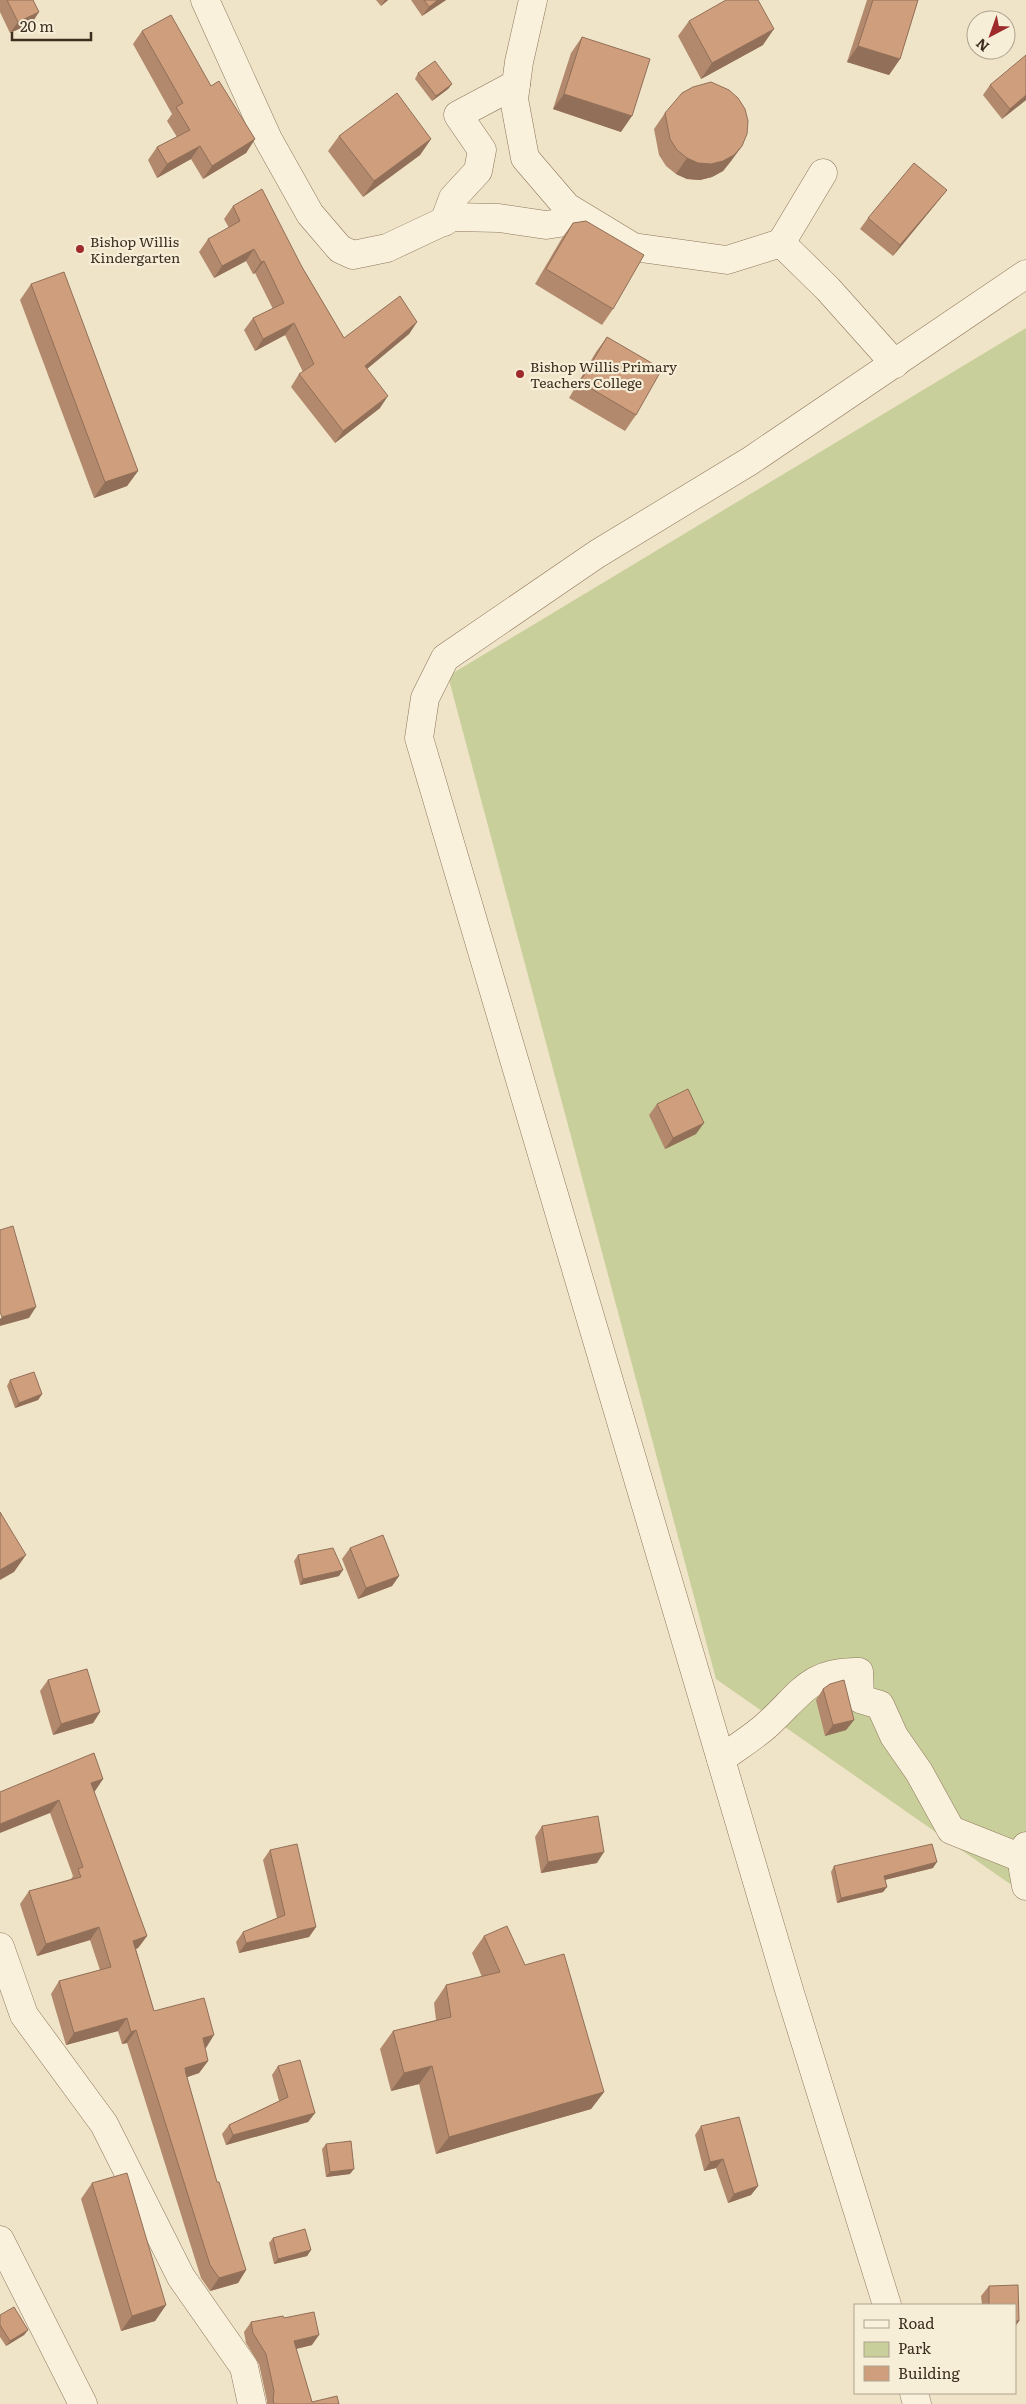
<svg xmlns="http://www.w3.org/2000/svg" width="1026" height="2404" font-family="Literata,serif">
<style>
.green{fill:#c9cf9b}
.lines{fill:none;stroke-linecap:round;stroke-linejoin:round}
.minor-casing{stroke:#8d765c;stroke-width:29}
.minor{stroke:#faf1dc;stroke-width:28}
.wall{fill:#b2896c}
.shaded-wall{fill:#916f58}
.building{fill:#cf9f7d;stroke:#916f58}
.poi-dot{fill:#9e2a2b;stroke:#f7eed8;stroke-width:2}
.labels{text-anchor:middle;dominant-baseline:central;stroke-width:4.5;stroke-linejoin:round;paint-order:stroke}
.poi-label{font-size:14px;fill:#3d2e20;stroke:#f7eed8;text-anchor:start}
</style>
<rect width="100%" height="100%" fill="#f0e4c8"/>
<!-- green -->
<polygon class="green" points="1026,328 1026,1895 716,1679 448,676"/>
<g class="lines">
<defs>
<g id="minor">
<polyline points="205,0 268,139 310,214 340,249 353,255 387,248 453,217 499,218 546,225 586,219"/>
<polyline points="533,0 519,62 514,99 525,158 567,207 633,247 727,260 781,243 828,289 895,364"/>
<polyline points="444,222 453,198 478,171 482,150 458,115 516,84"/>
<polyline points="781,243 823,173"/>
<path d="M721 1759C737 1747 754 1737 768 1724 800 1695 810 1670 859 1672L860 1699 880 1705 894 1736 919 1772 951 1830 1024 1859"/>
<polyline points="1026,1846 1023,1869 1026,1886"/>
<polyline points="0,1947 24,2015 104,2124 181,2277 244,2367 252,2404"/>
<polyline points="0,2240 83,2404"/>
<polyline points="887,2305 790,1993 419,738 425,698 445,658 597,554 750,461 1026,274"/>
<polyline points="914,2393 917,2404"/>
</g>
</defs>
<!-- minor casing -->
<use href="#minor" class="minor-casing"/>
<!-- minor -->
<use href="#minor" class="minor"/>
</g>
<!-- wall -->
<g class="wall">
<polygon points="0,0 33,0 32,23 10,33 0,12"/>
<polygon points="376,0 388,0 381,6"/>
<polygon points="411,0 446,0 422,16"/>
<polygon points="867,0 918,0 900,59 889,75 847,62"/>
<polygon points="689,21 763,45 701,79 678,36"/>
<polygon points="142,31 211,86 255,139 246,153 203,179 191,159 157,178 148,160 157,147 177,137 167,121 172,114 133,44"/>
<polygon points="582,37 621,132 553,109 571,53"/>
<polygon points="418,73 452,84 448,89 432,101 415,79"/>
<polygon points="990,85 1026,100 1002,119 983,95"/>
<polygon points="665,113 742,146 731,161 723,171 712,177 700,180 687,179 676,174 666,166 659,155 654,129"/>
<polygon points="339,136 431,139 420,155 363,197 328,151"/>
<polygon points="947,190 939,200 893,256 860,229 868,218"/>
<polygon points="233,206 302,267 344,338 417,322 409,334 367,369 380,408 335,443 291,387 299,374 303,372 285,335 255,351 244,330 253,318 273,309 255,273 253,274 246,261 214,278 199,252 208,239 229,228 224,219"/>
<polygon points="573,223 613,309 602,325 535,284 562,238"/>
<polygon points="31,284 138,471 127,486 94,498 20,300"/>
<polygon points="607,337 636,415 625,431 569,398 596,352"/>
<polygon points="657,1104 696,1134 665,1149 649,1115"/>
<polygon points="10,1380 42,1394 38,1400 15,1408 7,1386"/>
<polygon points="350,1548 399,1576 392,1586 358,1599 342,1559"/>
<polygon points="298,1555 339,1576 300,1585 294,1561"/>
<polygon points="48,1680 100,1712 93,1723 53,1735 40,1691"/>
<polygon points="823,1689 854,1720 846,1730 825,1736 816,1700"/>
<polygon points="103,1779 94,1792 147,1936 138,1948 136,1949 154,2011 206,2048 205,2048 208,2061 199,2073 187,2077 217,2182 246,2270 238,2283 210,2291 201,2278 127,2043 122,2044 118,2031 66,2045 51,1994 59,1981 100,1970 90,1940 37,1956 20,1904 29,1891 71,1879 73,1876 50,1813 0,1792"/>
<polygon points="542,1826 597,1863 541,1873 535,1837"/>
<polygon points="270,1850 316,1927 309,1937 239,1953 236,1942 243,1932 277,1918 263,1860"/>
<polygon points="834,1866 933,1868 885,1880 887,1887 883,1892 837,1903 831,1872"/>
<polygon points="484,1936 525,1965 604,2092 591,2109 436,2154 419,2084 391,2091 380,2049 393,2031 436,2020 434,2003 446,1985 482,1977 472,1953"/>
<polygon points="278,2066 315,2113 308,2122 226,2145 222,2134 229,2125 279,2101 272,2075"/>
<polygon points="701,2126 758,2186 751,2195 728,2203 716,2168 704,2171 695,2135"/>
<polygon points="326,2144 350,2174 326,2177 322,2149"/>
<polygon points="92,2183 166,2305 155,2321 121,2331 81,2199"/>
<polygon points="273,2238 311,2250 307,2256 274,2264 269,2243"/>
<polygon points="989,2286 1015,2305 982,2305 981,2296"/>
<polygon points="0,2315 28,2330 24,2335 6,2346 0,2337"/>
<polygon points="284,2318 312,2345 296,2349 312,2402 339,2404 267,2404 267,2401 259,2364 246,2343 244,2332 251,2322"/>
</g>
<!-- shaded-wall -->
<g class="shaded-wall">
<polygon points="385,0 388,0 381,6"/>
<polygon points="438,0 446,0 422,16 429,7"/>
<polygon points="39,12 32,23 10,33 18,22"/>
<polygon points="774,29 763,45 701,79 712,63"/>
<polygon points="858,46 900,59 889,75 847,62"/>
<polygon points="452,84 448,89 432,101 436,96"/>
<polygon points="564,94 632,116 621,132 553,109"/>
<polygon points="1026,95 1026,100 1002,119 1010,109"/>
<polygon points="255,139 246,153 203,179 212,166"/>
<polygon points="431,139 420,155 363,197 374,181"/>
<polygon points="200,146 191,159 157,178 167,164"/>
<polygon points="742,146 731,161 723,171 712,177 700,180 687,179 676,174 687,158"/>
<polygon points="947,190 939,200 893,256 900,245"/>
<polygon points="254,249 246,261 214,278 222,266"/>
<polygon points="264,261 255,273 253,274 261,262"/>
<polygon points="417,322 409,334 356,378 365,366"/>
<polygon points="294,323 285,335 255,351 263,339"/>
<polygon points="388,396 380,408 335,443 343,431"/>
<polygon points="138,471 127,486 94,498 105,482"/>
<polygon points="704,1123 696,1134 665,1149 673,1138"/>
<polygon points="36,1307 29,1318 0,1326 0,1319 2,1317"/>
<polygon points="42,1394 38,1400 15,1408 19,1403"/>
<polygon points="26,1555 14,1572 0,1580 0,1570"/>
<polygon points="343,1570 339,1576 300,1585 303,1579"/>
<polygon points="399,1576 392,1586 358,1599 366,1588"/>
<polygon points="100,1712 93,1723 53,1735 61,1724"/>
<polygon points="854,1720 846,1730 825,1736 833,1725"/>
<polygon points="103,1779 95,1791 82,1796 91,1783"/>
<polygon points="59,1800 50,1813 0,1833 0,1824"/>
<polygon points="604,1852 597,1863 541,1873 548,1862"/>
<polygon points="937,1862 933,1868 880,1881 884,1876"/>
<polygon points="887,1887 883,1892 837,1903 841,1898"/>
<polygon points="99,1927 90,1940 37,1956 46,1944"/>
<polygon points="316,1927 309,1937 239,1953 246,1943"/>
<polygon points="147,1936 138,1948 124,1954 133,1941"/>
<polygon points="127,2018 118,2031 66,2045 74,2033"/>
<polygon points="136,2030 127,2043 122,2044 131,2032"/>
<polygon points="214,2035 206,2048 194,2051 203,2038"/>
<polygon points="208,2061 199,2073 176,2081 185,2068"/>
<polygon points="432,2066 419,2084 391,2091 404,2073"/>
<polygon points="604,2092 591,2109 436,2154 449,2137"/>
<polygon points="315,2113 308,2122 226,2145 233,2135"/>
<polygon points="723,2159 716,2168 704,2171 710,2162"/>
<polygon points="354,2169 350,2174 326,2177 330,2172"/>
<polygon points="758,2186 751,2195 728,2203 734,2194"/>
<polygon points="311,2250 307,2256 274,2264 278,2259"/>
<polygon points="246,2270 238,2283 210,2291 219,2278"/>
<polygon points="166,2305 155,2321 121,2331 132,2316"/>
<polygon points="1015,2321 1019,2321 1015,2327"/>
<polygon points="28,2330 24,2335 6,2346 10,2341"/>
<polygon points="319,2335 312,2345 287,2351 294,2341"/>
</g>
<!-- building -->
<g class="building">
<polygon points="7,0 33,0 39,12 18,22"/>
<polygon points="424,0 438,0 429,7"/>
<polygon points="726,0 758,0 774,29 712,63 689,21"/>
<polygon points="873,0 918,0 900,59 858,46"/>
<polygon points="171,15 211,86 219,81 255,139 212,166 200,146 167,164 157,147 190,130 176,107 183,103 142,31"/>
<polygon points="582,37 650,59 632,116 564,94"/>
<polygon points="1026,55 1026,95 1010,109 990,85"/>
<polygon points="435,61 452,84 436,96 418,73"/>
<polygon points="711,82 729,90 738,98 745,109 748,121 747,134 742,146 734,155 723,161 711,164 698,163 687,158 677,150 670,139 665,113 682,93 693,87"/>
<polygon points="397,93 431,139 374,181 339,136"/>
<polygon points="914,163 947,190 900,245 868,218"/>
<polygon points="262,189 302,267 344,338 400,296 417,322 365,366 388,396 343,431 299,374 314,364 294,323 263,339 253,318 284,303 264,261 261,262 254,249 222,266 208,239 240,221 233,206"/>
<polygon points="586,221 644,255 613,309 546,269 573,223"/>
<polygon points="64,272 138,471 105,482 31,284"/>
<polygon points="607,337 662,369 636,415 580,382"/>
<polygon points="688,1089 704,1123 673,1138 657,1104"/>
<polygon points="13,1226 36,1307 2,1317 0,1312 0,1230"/>
<polygon points="34,1372 42,1394 19,1403 10,1380"/>
<polygon points="0,1512 26,1555 0,1570"/>
<polygon points="383,1535 399,1576 366,1588 350,1548"/>
<polygon points="333,1548 343,1570 303,1579 298,1555"/>
<polygon points="87,1669 100,1712 61,1724 48,1680"/>
<polygon points="844,1680 854,1720 833,1725 823,1689 830,1684"/>
<polygon points="94,1753 103,1779 91,1783 147,1936 133,1941 154,2011 204,1998 214,2035 203,2038 208,2061 185,2068 186,2074 217,2182 219,2182 246,2270 219,2278 210,2265 136,2030 131,2032 127,2018 74,2033 59,1981 111,1967 99,1927 46,1944 29,1891 81,1877 78,1869 83,1867 59,1800 0,1824 0,1792"/>
<polygon points="598,1816 604,1852 548,1862 542,1826"/>
<polygon points="297,1844 316,1927 246,1943 243,1932 285,1915 270,1850"/>
<polygon points="932,1844 937,1862 884,1876 887,1887 841,1898 834,1866"/>
<polygon points="507,1926 525,1965 564,1954 604,2092 449,2137 432,2066 404,2073 393,2031 451,2017 446,1985 500,1972 484,1936"/>
<polygon points="300,2060 315,2113 233,2135 229,2125 288,2097 278,2066"/>
<polygon points="739,2117 758,2186 734,2194 723,2159 710,2162 701,2126"/>
<polygon points="351,2141 354,2169 330,2172 326,2144"/>
<polygon points="127,2173 166,2305 132,2316 92,2183"/>
<polygon points="305,2229 311,2250 278,2259 273,2238"/>
<polygon points="1018,2285 1019,2321 1015,2321 1015,2305 989,2305 989,2286"/>
<polygon points="14,2307 28,2330 10,2341 0,2325 0,2315"/>
<polygon points="314,2312 319,2335 294,2341 312,2402 337,2396 339,2404 274,2404 273,2400 274,2391 266,2354 253,2333 251,2322 283,2316 284,2318"/>
</g>
<!-- markers -->
<g class="poi-dot">
<circle cx="80" cy="249" r="5"/>
<circle cx="520" cy="374" r="5"/>
</g>
<g class="labels">
<!-- poi labels -->
<g class="poi-label">
<text x="90" y="241">Bishop Willis<tspan x="90" dy="16">Kindergarten</tspan></text>
<text x="530" y="366">Bishop Willis Primary<tspan x="530" dy="16">Teachers College</tspan></text>
</g>
</g>
<!-- legend -->
<rect x="854" y="2304" width="162" height="90" fill="#f7eed8" stroke="#ada18e"/>
<rect x="864" y="2320" width="25" height="8" fill="#faf1dc" stroke="#ada18e"/>
<text x="898" y="2329" font-size="15" fill="#3d2e20">Road</text>
<rect x="864" y="2342" width="25" height="15" fill="#c9cf9b" stroke="#ada18e"/>
<text x="898" y="2354" font-size="15" fill="#3d2e20">Park</text>
<rect x="864" y="2366" width="25" height="15" fill="#cf9f7d" stroke="#ada18e"/>
<text x="898" y="2379" font-size="15" fill="#3d2e20">Building</text>
<!-- north arrow -->
<g transform="translate(991 35) rotate(221)"><circle r="24" fill="#f7eed8" stroke="#ada18e"/>
<path d="M0-4L9 19L0 12L-9 19Z" fill="#9e2a2b"/>
<text y="-8" font-size="14" font-weight="bold" text-anchor="middle" fill="#3d2e20">N</text>
</g>
<!-- scale -->
<path d="M12 32v8h79v-8" fill="none" stroke="#3d2e20" stroke-width="2.5"/>
<text x="20" y="32" font-size="15" fill="#3d2e20" stroke="#f7eed8" stroke-width="4" paint-order="stroke">20 m</text>
</svg>
